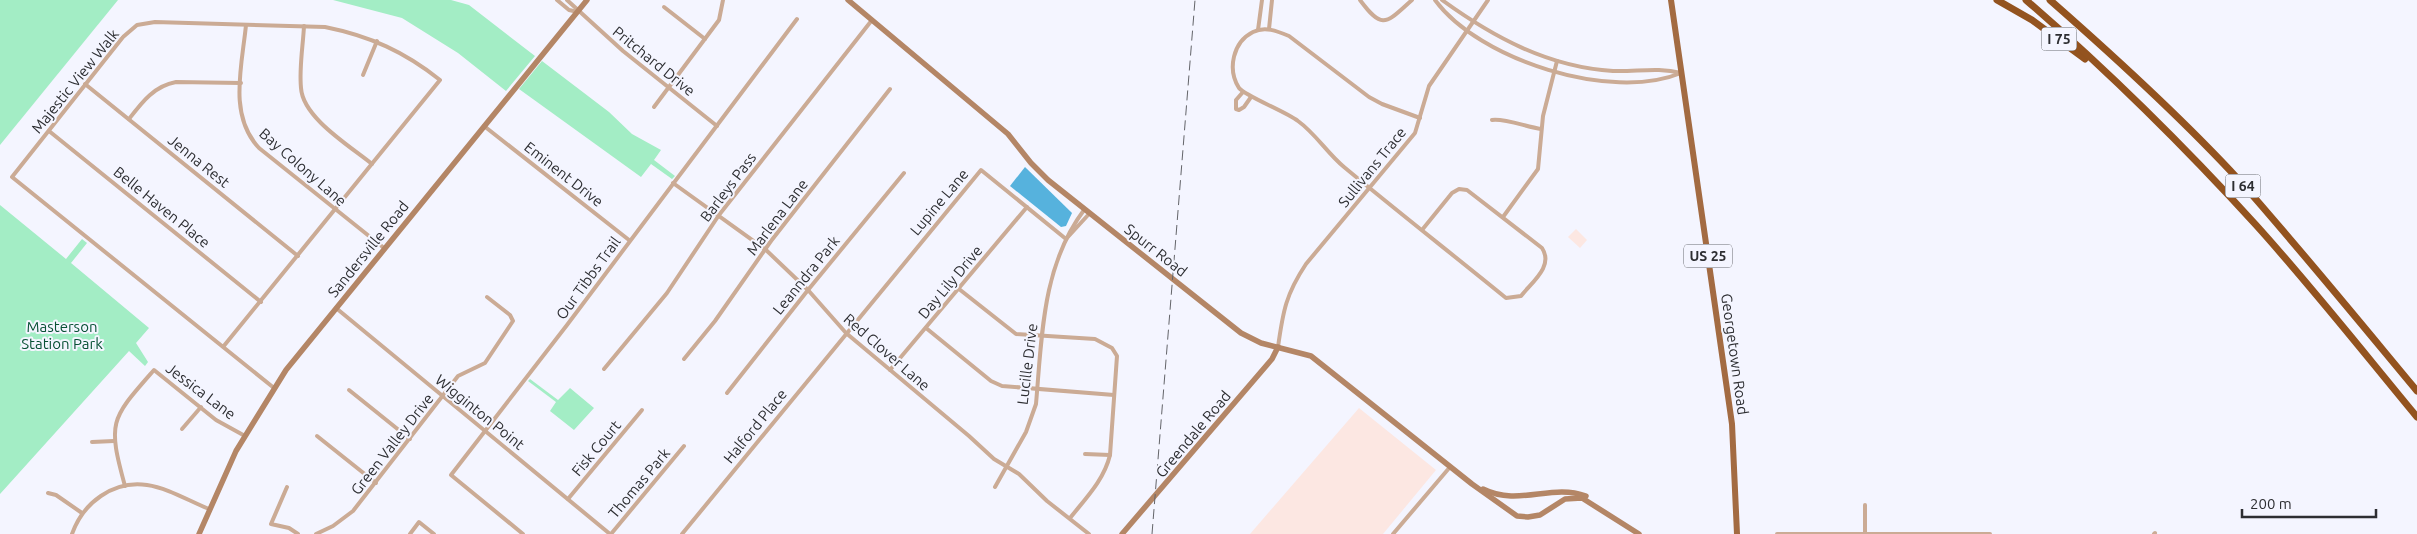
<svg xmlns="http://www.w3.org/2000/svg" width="2417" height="534" font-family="Ubuntu,sans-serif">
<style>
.industrial{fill:#fce7e2}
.green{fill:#a3edc5}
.water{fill:#56b2dd}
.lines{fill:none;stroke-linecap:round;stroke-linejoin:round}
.street{stroke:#cbab95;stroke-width:4}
.secondary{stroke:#b48666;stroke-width:5.5}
.primary{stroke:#a36b42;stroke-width:6}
.highway{stroke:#93531f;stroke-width:7}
.rail{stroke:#636469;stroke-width:1;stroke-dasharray:10 5;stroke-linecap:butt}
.labels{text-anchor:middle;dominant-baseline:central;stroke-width:4;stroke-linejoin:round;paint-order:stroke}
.shield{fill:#f4f5ff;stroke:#696a70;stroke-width:1}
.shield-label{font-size:14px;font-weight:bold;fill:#2d2e32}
.street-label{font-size:15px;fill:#2d2e32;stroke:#f4f5ff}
.park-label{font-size:15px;fill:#085135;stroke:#f4f5ff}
</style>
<rect width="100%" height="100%" fill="#f4f5ff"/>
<!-- industrial -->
<g class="industrial">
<polygon points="1576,229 1587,240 1580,248 1568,237"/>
<polygon points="1359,408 1436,470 1383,534 1250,534"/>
</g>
<!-- green -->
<g class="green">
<polygon points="0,0 118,0 0,145"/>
<polygon points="333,0 451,0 469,5 535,56 506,91 458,53 402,18"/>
<polygon points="542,61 609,112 632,134 661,150 654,160 675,176 672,179 651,164 641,177 519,89"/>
<polygon points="0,205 66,259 82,239 87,243 71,263 149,328 136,343 148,362 145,366 129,351 0,494"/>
<polygon points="530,379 558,400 570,388 594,408 574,430 550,411 556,402 528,381"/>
</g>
<!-- water -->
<polygon class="water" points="1025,167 1072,213 1066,226 1061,227 1010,186"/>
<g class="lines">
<!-- street -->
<g class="street">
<polyline points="557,0 569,10 578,12"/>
<polyline points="567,0 623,51 717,126"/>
<path d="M1360 0C1383 31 1386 23 1412 0"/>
<path d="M1435 0C1479 60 1611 102 1681 73"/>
<path d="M1442 0C1493 37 1548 67 1613 71 1636 72 1658 67 1681 73"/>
<polyline points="664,7 705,39"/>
<path d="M246 25C242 66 228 115 259 148L384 248"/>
<path d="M304 26C303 46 299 68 301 88 303 118 350 146 372 164"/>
<polyline points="1269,29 1272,0"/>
<polyline points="1258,30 1262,0"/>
<polyline points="363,75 377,41"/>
<polyline points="85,84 298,256"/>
<polyline points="1243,92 1236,100 1236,109 1239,110 1244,107 1251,97"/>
<polyline points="654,107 719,20 723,0"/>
<path d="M1420 118 1382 104 1369 97 1289 36C1277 31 1265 26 1253 32 1233 42 1227 69 1239 88 1245 96 1285 111 1298 121 1316 134 1327 153 1344 167 1397 211 1452 254 1506 298L1521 296C1532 282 1554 266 1542 248L1467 190 1459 189 1452 193 1422 230"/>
<path d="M129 119C142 102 154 86 176 82L241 83"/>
<path d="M1492 120C1504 118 1527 127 1541 129"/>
<polyline points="484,126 629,240"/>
<polyline points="49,131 261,302"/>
<polyline points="673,183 766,250 808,290 846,333 969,436 994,459 1019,474 1047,501 1089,534"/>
<polyline points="1503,217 1538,169 1543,116 1557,61"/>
<polyline points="1066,239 1089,214"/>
<path d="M959 289 1016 334 1095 339 1112 348 1117 356 1110 455C1104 480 1086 498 1070 518"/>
<polyline points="336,308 610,534"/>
<polyline points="926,328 991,381 1002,386 1114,395"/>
<path d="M223 347 440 80C405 52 370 36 325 27L155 22 137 25 123 37 12 177 274 388"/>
<path d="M1278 347C1283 311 1286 294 1306 264L1415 133 1429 86 1488 0"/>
<polyline points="684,359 715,321 771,241 890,89"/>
<polyline points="604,369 667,293 719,215 872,20"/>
<polyline points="890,370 1027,207"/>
<polyline points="349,390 410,439"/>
<polyline points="727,393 808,290 904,173"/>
<polyline points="182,429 201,407"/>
<polyline points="317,436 376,483"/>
<polyline points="92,442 114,441"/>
<polyline points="1085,454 1110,455"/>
<path d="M125 486C107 421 111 419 154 370L216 420 245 436"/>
<polyline points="287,487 271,524 289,528 298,534"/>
<path d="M995 487 1026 432 1036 404C1042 336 1042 266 1084 210"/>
<polyline points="48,493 56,495 82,513"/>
<polyline points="568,499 642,410"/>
<path d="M72 534C83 503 113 480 147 485 168 488 189 501 209 509"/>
<polyline points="316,534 333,526 353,511 458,376 485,363 513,321 510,315 487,297"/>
<polyline points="410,534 419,522 434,534"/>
<polyline points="523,534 451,475 567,325 797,19"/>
<polyline points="611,534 684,446"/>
<polyline points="682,534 981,170 1066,239"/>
<polyline points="1393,534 1450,467"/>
<polyline points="1777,534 1990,534"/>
<polyline points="1865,534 1865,505"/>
<polyline points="2154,534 2155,533"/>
</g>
<!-- secondary -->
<g class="secondary">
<polyline points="848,0 1008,134 1031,163 1048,180 1241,333 1261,343 1311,356 1472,484 1517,516 1528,517 1540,515 1565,499 1582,498 1639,534"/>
<path d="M1483 489C1519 507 1551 483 1586 496"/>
<polyline points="199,534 236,451 286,370 587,0"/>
<polyline points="1122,534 1272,359 1278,347"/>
</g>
<!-- primary -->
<polyline class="primary" points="1671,0 1732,424 1737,534"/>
<!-- highway -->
<g class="highway">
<polyline points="1997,0 2032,20 2085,59"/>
<path d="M2026 0C2107 70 2184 146 2256 225 2312 287 2364 353 2417 417"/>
<path d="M2050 0C2115 57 2180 116 2239 180 2300 249 2358 320 2417 391"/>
</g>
<!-- rail -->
<polyline class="rail" points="1152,534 1195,0"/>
</g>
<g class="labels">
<!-- shield labels -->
<g class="shield">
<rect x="2041.5" y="27.5" width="35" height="23" rx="4"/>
<rect x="2225.5" y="174.5" width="35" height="23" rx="4"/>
<rect x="1684" y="244.5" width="48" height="23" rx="4"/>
</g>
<g class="shield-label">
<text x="2059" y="39">I 75</text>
<text x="2243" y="186">I 64</text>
<text x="1708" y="256">US 25</text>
</g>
<!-- street labels -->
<g class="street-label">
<text transform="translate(654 61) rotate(39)">Pritchard Drive</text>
<text transform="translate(75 81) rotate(-51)">Majestic View Walk</text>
<text transform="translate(199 161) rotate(39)">Jenna Rest</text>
<text transform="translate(303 167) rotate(41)">Bay Colony Lane</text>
<text transform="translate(1372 167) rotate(-51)">Sullivans Trace</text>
<text transform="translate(564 174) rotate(38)">Eminent Drive</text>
<text transform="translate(728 187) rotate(-53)">Barleys Pass</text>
<text transform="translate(939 202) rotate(-50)">Lupine Lane</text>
<text transform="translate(162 207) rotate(39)">Belle Haven Place</text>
<text transform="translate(777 217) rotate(-53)">Marlena Lane</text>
<text transform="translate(368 249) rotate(-51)">Sandersville Road</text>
<text transform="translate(1156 250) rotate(38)">Spurr Road</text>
<text transform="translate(806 275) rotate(-51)">Leanndra Park</text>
<text transform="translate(588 278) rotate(-54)">Our Tibbs Trail</text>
<text transform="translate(950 282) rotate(-50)">Day Lily Drive</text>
<text transform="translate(887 352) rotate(41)">Red Clover Lane</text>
<text transform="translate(1735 354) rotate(82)">Georgetown Road</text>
<text transform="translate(1027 364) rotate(-83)">Lucille Drive</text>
<text transform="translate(201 391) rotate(37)">Jessica Lane</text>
<text transform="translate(480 412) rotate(39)">Wigginton Point</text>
<text transform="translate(755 426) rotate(-51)">Halford Place</text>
<text transform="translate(1193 434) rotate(-50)">Greendale Road</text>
<text transform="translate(392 444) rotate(-52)">Green Valley Drive</text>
<text transform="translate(596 448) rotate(-50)">Fisk Court</text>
<text transform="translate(639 483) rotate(-50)">Thomas Park</text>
</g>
<!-- park labels -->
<g class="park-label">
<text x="62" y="326">Masterson<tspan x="62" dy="17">Station Park</tspan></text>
</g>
</g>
<!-- scale -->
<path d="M2242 509v8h134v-8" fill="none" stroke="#2d2e32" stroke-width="2.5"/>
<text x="2250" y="509" font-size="15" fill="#2d2e32" stroke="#f4f5ff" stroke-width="4" paint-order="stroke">200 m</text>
</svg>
